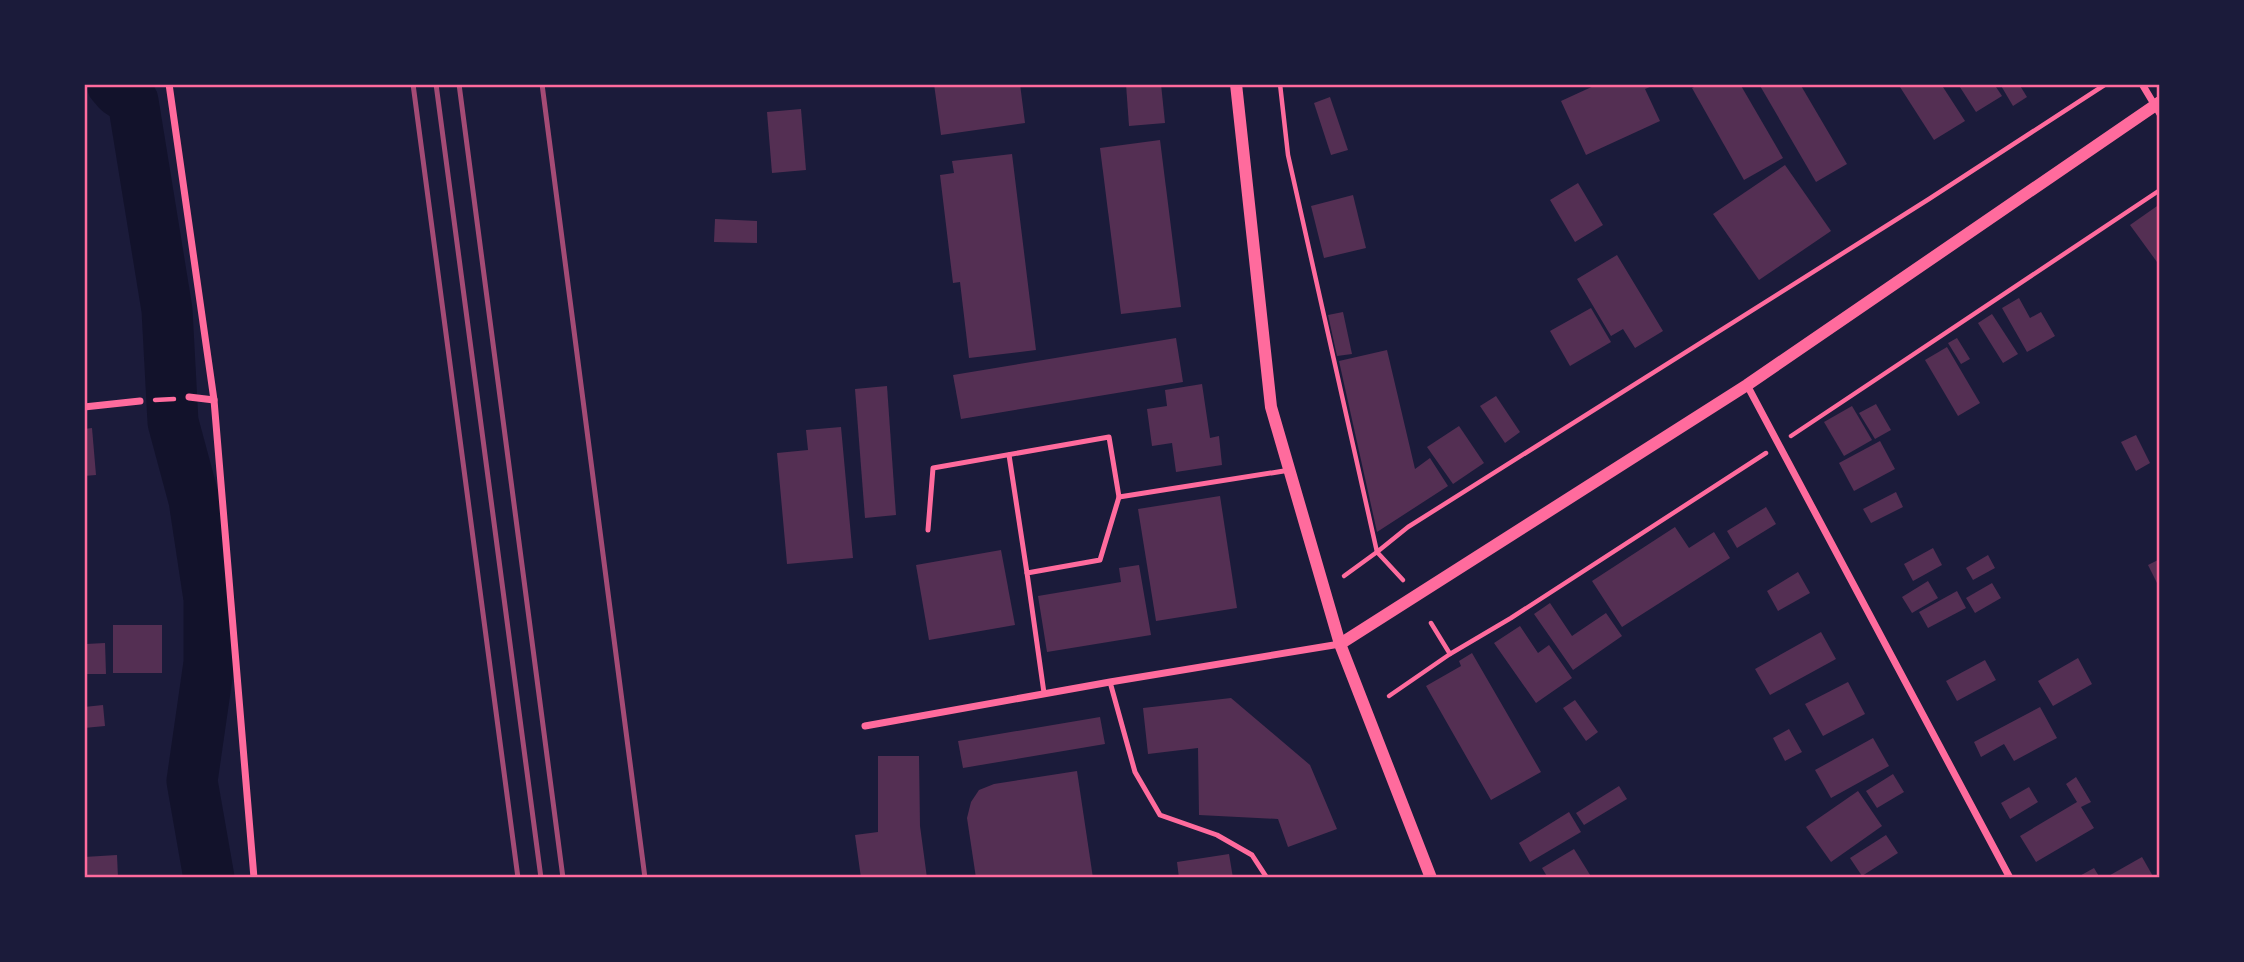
<svg xmlns="http://www.w3.org/2000/svg" width="2244" height="962" font-family="'Nunito Sans',sans-serif">
<style>
.lines{fill:none;stroke-linecap:round;stroke-linejoin:round}
.river{stroke:#12122b;stroke-width:51}
.building{fill:#542f53}
.path{stroke:#ff6b9d;stroke-width:4.5}
.service{stroke:#ff6b9d;stroke-width:5}
.minor{stroke:#ff6b9d;stroke-width:7}
.tertiary{stroke:#ff6b9d;stroke-width:12}
.rail{stroke:#a44b75;stroke-width:5}
.neatline{fill:none;stroke:#ff6b9d;stroke-width:2.5}
</style>
<rect width="100%" height="100%" fill="#1b1b3a"/>
<g class="lines">
<!-- river -->
<polyline class="river" points="112,84 118,91 133,101 167,310 173,422 194,500 209,599 209,663 192,781 209,878"/>
</g>
<!-- building -->
<g class="building">
<polygon points="934,84 990,84 990,86 1020,84 1025,123 941,135"/>
<polygon points="1126,84 1161,84 1165,123 1129,126"/>
<polygon points="1598,84 1657,84 1645,89 1660,121 1586,155 1561,101"/>
<polygon points="1700,84 1740,84 1783,158 1744,180 1692,88"/>
<polygon points="1759,84 1800,84 1847,164 1816,182"/>
<polygon points="1905,84 1941,84 1965,121 1934,140 1900,87"/>
<polygon points="1958,84 1994,84 2002,96 1976,112"/>
<polygon points="2000,84 2019,84 2027,97 2013,106"/>
<polygon points="1330,97 1348,150 1331,155 1314,103"/>
<polygon points="801,109 806,170 772,173 767,112"/>
<polygon points="1160,140 1181,307 1121,314 1100,148"/>
<polygon points="1012,154 1036,350 969,358 960,282 953,283 940,175 954,173 952,161"/>
<polygon points="1785,165 1831,231 1759,280 1713,214"/>
<polygon points="1578,183 1603,225 1575,242 1550,200"/>
<polygon points="1353,195 1366,248 1324,258 1311,206"/>
<polygon points="2160,204 2160,260 2157,262 2130,225"/>
<polygon points="715,219 757,221 757,243 714,242"/>
<polygon points="1617,255 1663,331 1635,348 1623,329 1611,336 1577,279"/>
<polygon points="2019,298 2030,318 2041,312 2055,336 2027,352 2002,308"/>
<polygon points="1591,308 1611,342 1570,366 1550,331"/>
<polygon points="1343,312 1352,354 1337,356 1328,315"/>
<polygon points="1992,314 2018,354 2003,363 1978,323"/>
<polygon points="1176,338 1183,382 961,419 953,375"/>
<polygon points="1957,338 1970,359 1961,364 1948,343"/>
<polygon points="1947,347 1980,403 1958,416 1925,360"/>
<polygon points="1387,350 1415,469 1430,458 1448,486 1377,532 1339,361"/>
<polygon points="1202,384 1210,438 1219,436 1222,465 1176,472 1172,443 1152,446 1147,409 1167,406 1165,390"/>
<polygon points="887,386 896,515 865,518 855,389"/>
<polygon points="1496,396 1520,432 1505,443 1480,406"/>
<polygon points="1876,404 1891,430 1875,439 1859,413"/>
<polygon points="1852,406 1872,440 1844,456 1824,422"/>
<polygon points="1459,426 1484,463 1453,484 1427,447"/>
<polygon points="841,427 853,558 787,564 777,453 808,450 806,430"/>
<polygon points="92,428 96,475 84,476 84,429"/>
<polygon points="2136,435 2150,463 2136,471 2121,442"/>
<polygon points="1880,441 1895,469 1854,491 1839,463"/>
<polygon points="1896,492 1903,507 1871,523 1863,509"/>
<polygon points="1220,496 1237,608 1156,621 1138,509"/>
<polygon points="1766,507 1776,524 1737,548 1727,531"/>
<polygon points="1675,527 1689,548 1714,532 1730,558 1622,627 1592,581"/>
<polygon points="1933,548 1942,565 1913,581 1904,564"/>
<polygon points="1001,550 1015,625 929,640 916,565"/>
<polygon points="1988,555 1995,568 1973,580 1966,568"/>
<polygon points="2160,559 2160,589 2148,565"/>
<polygon points="1139,565 1151,635 1047,652 1038,596 1121,582 1119,568"/>
<polygon points="1798,572 1810,593 1778,611 1767,591"/>
<polygon points="1928,581 1938,598 1912,613 1902,597"/>
<polygon points="1992,583 2001,598 1975,613 1966,598"/>
<polygon points="1957,591 1966,608 1928,628 1919,612"/>
<polygon points="1550,603 1572,636 1606,613 1622,636 1573,670 1534,614"/>
<rect x="113" y="625" width="49" height="48"/>
<polygon points="1520,626 1538,653 1549,645 1572,678 1536,703 1494,643"/>
<polygon points="1821,632 1836,659 1770,695 1755,669"/>
<polygon points="105,643 106,674 86,674 86,644"/>
<polygon points="1472,653 1541,772 1491,800 1426,686 1461,666 1459,661"/>
<polygon points="2078,658 2092,684 2053,706 2038,681"/>
<polygon points="1985,660 1996,680 1957,701 1946,681"/>
<polygon points="1848,682 1865,714 1823,736 1805,704"/>
<polygon points="1231,698 1310,765 1337,829 1288,847 1278,819 1199,815 1198,748 1148,754 1143,708"/>
<polygon points="1575,700 1598,732 1586,741 1563,708"/>
<polygon points="103,705 105,726 84,728 84,707"/>
<polygon points="2040,707 2057,738 2014,761 2004,744 1981,757 1974,742"/>
<polygon points="1100,717 1105,744 963,768 958,741"/>
<polygon points="1789,729 1802,752 1785,761 1773,738"/>
<polygon points="1873,738 1889,766 1831,798 1815,770"/>
<polygon points="878,756 919,756 920,826 927,878 861,878 855,835 878,832"/>
<polygon points="1077,771 1093,878 976,878 967,818 971,802 979,790 994,784"/>
<polygon points="1893,774 1904,792 1877,808 1866,791"/>
<polygon points="2076,777 2091,802 2081,807 2094,828 2036,862 2020,836 2077,802 2066,784"/>
<polygon points="1619,786 1627,799 1584,825 1576,813"/>
<polygon points="2029,787 2038,802 2010,819 2001,803"/>
<polygon points="1858,791 1882,826 1831,862 1806,827"/>
<polygon points="1569,812 1581,832 1530,862 1519,843"/>
<polygon points="1886,835 1898,853 1862,876 1850,858"/>
<polygon points="1574,849 1592,878 1548,878 1542,868"/>
<polygon points="1229,854 1233,878 1179,878 1177,862"/>
<polygon points="117,855 118,878 84,878 84,857"/>
<polygon points="2142,857 2154,878 2105,878"/>
<polygon points="2094,868 2100,878 2076,878"/>
</g>
<g class="lines">
<!-- path -->
<g class="path">
<polyline points="1280,84 1288,155 1377,552 1408,527 1929,199 2106,84"/>
<polyline points="155,400 174,399"/>
<polyline points="1791,436 2160,190"/>
<polyline points="1344,576 1377,552 1403,580"/>
<polyline points="1431,623 1450,654 1511,618 1766,453"/>
<polyline points="1389,696 1450,654"/>
</g>
<!-- service -->
<g class="service">
<polyline points="1009,455 1027,573"/>
<polyline points="1119,497 1290,470"/>
<polyline points="928,530 933,468 1109,437 1119,497 1100,560 1027,573 1044,693"/>
<polyline points="1110,682 1135,772 1160,815 1217,835 1252,855 1267,878"/>
</g>
<!-- minor -->
<g class="minor">
<polyline points="169,84 214,400 254,878"/>
<polyline points="2142,84 2160,114"/>
<polyline points="1747,385 2010,878"/>
<polyline points="189,397 214,400"/>
<polyline points="84,407 140,401"/>
<polyline points="865,726 1110,682 1340,644"/>
</g>
<!-- tertiary -->
<g class="tertiary">
<polyline points="1236,84 1271,407 1340,644 1431,878"/>
<polyline points="1340,644 1747,385 2160,102"/>
</g>
<!-- rail -->
<g class="rail">
<polyline points="413,84 518,878"/>
<polyline points="436,84 541,878"/>
<polyline points="459,84 563,878"/>
<polyline points="542,84 645,878"/>
</g>
</g>
<!-- border -->
<rect width="2244" height="962" fill="none" stroke="#1b1b3a" stroke-width="172"/>
<rect x="86" y="86" width="2072" height="790" class="neatline"/>
</svg>
